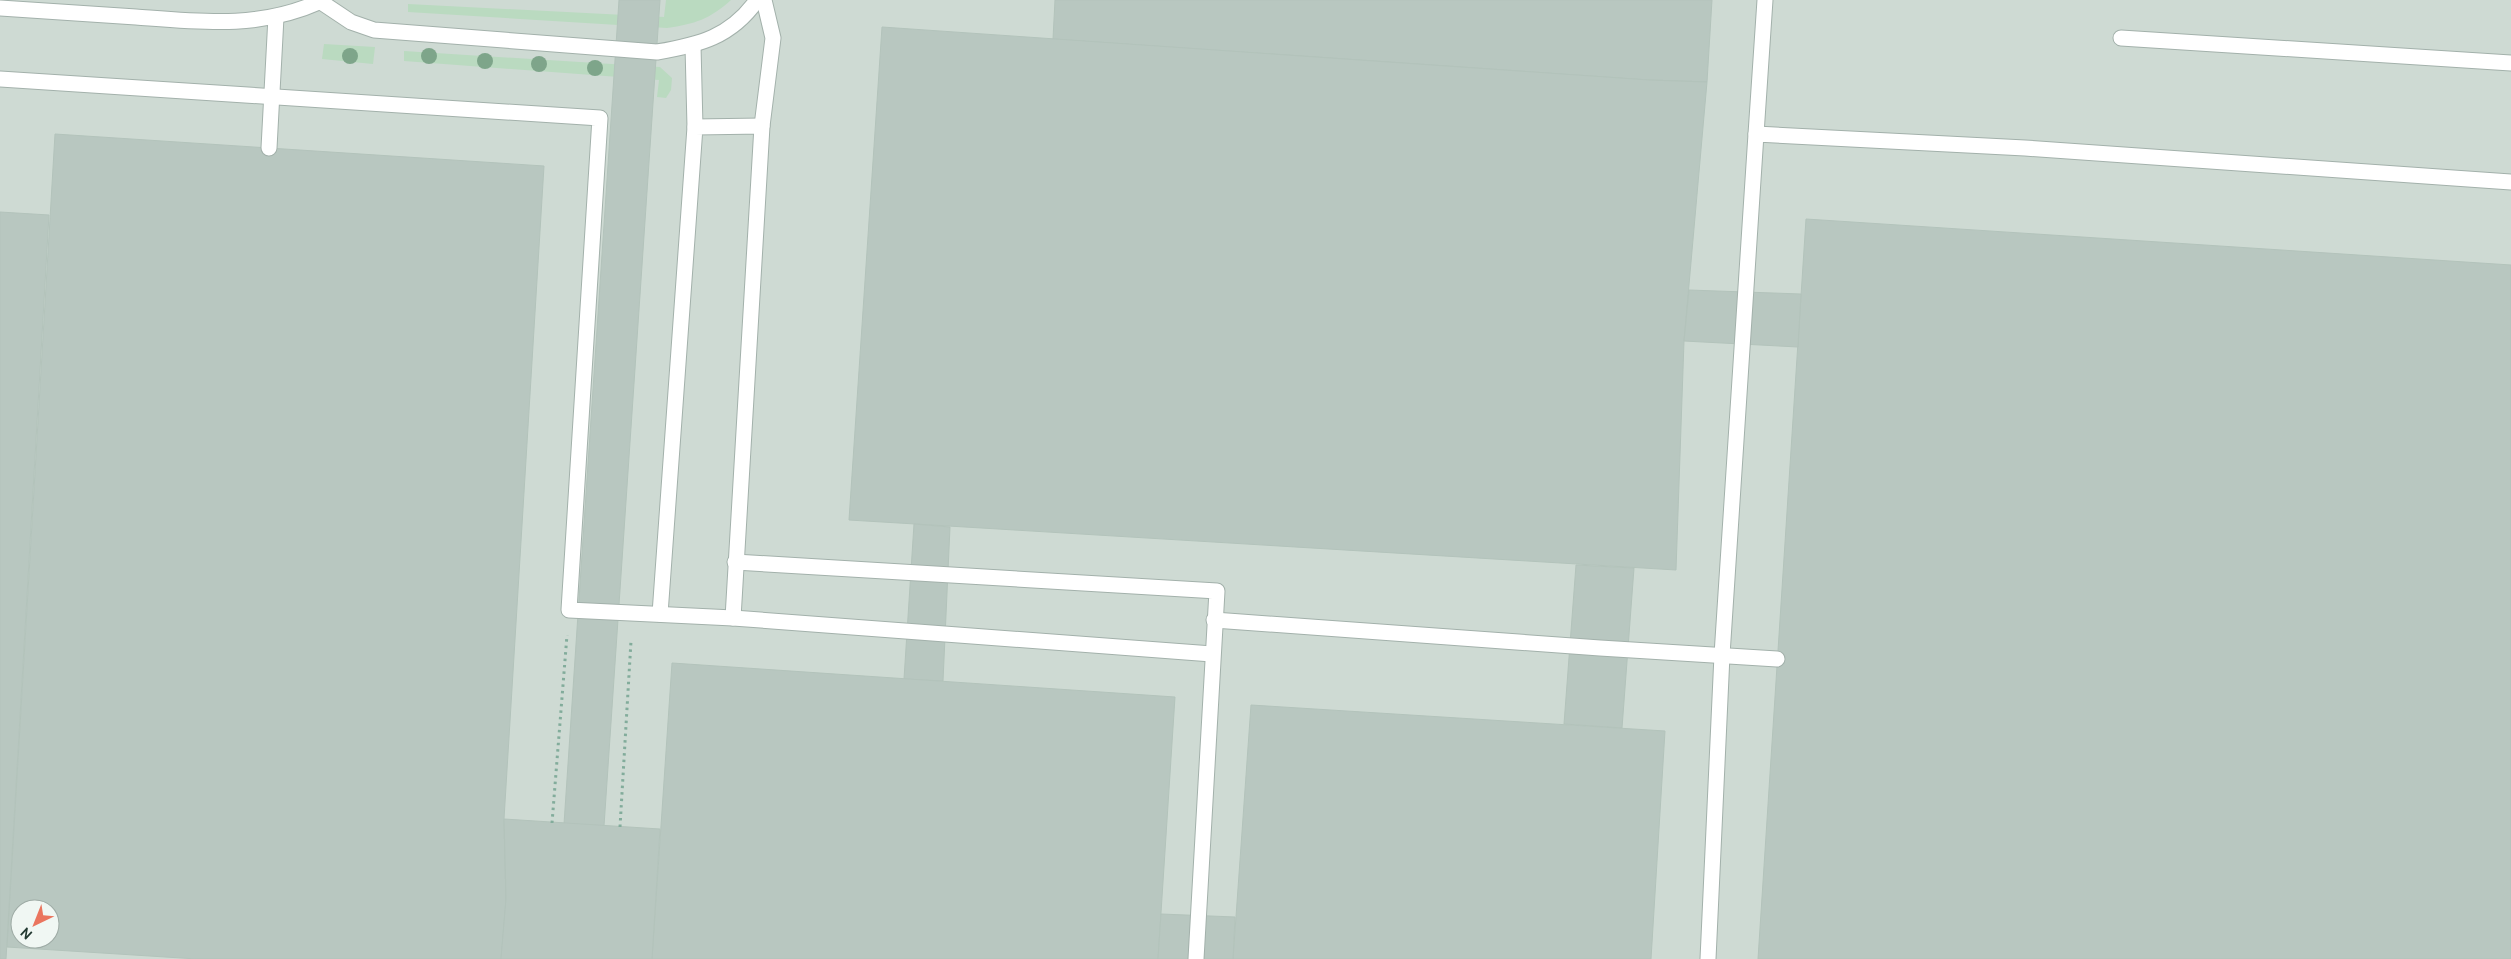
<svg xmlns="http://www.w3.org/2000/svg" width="2511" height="959" font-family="Cabin,sans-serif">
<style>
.built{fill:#cedad3;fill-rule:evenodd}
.green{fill:#badac0}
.building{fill:#b8c7c0;stroke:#b3c3bb;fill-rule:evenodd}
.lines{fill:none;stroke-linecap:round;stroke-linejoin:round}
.lane-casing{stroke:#a3b1ab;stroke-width:17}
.path{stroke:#82ac9b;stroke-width:3;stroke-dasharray:2.5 4;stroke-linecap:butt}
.lane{stroke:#fff;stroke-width:15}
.tree{fill:#7ea58a}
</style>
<rect width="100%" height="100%" fill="#e0eae4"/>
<!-- built -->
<path class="built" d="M0 0H2511V959H0ZM20 909H50V939H20Z"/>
<!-- green -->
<g class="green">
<path d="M666 0H731C710 19 695 24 667 28L408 12V4L664 17Z"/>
<polygon points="324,44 375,47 373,64 322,59"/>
<polygon points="404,51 660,67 672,78 671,90 666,98 657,97 659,80 404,61"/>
</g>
<!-- building -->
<g class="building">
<polygon points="619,0 660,0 604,826 564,824"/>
<polygon points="1055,0 1712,0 1707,82 1649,80 1053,39"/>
<polygon points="882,27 1649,80 1707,82 1684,341 1676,570 849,520"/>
<path d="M55 134 544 166 504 819 506 899 501 959H197L7 947ZM20 909H50V939H20Z"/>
<polygon points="0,212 49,215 6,959 0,959"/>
<polygon points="1806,219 2511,265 2511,959 1758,959"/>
<polygon points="1689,290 1801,294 1798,347 1684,341"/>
<polygon points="914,524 950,527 943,681 904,679"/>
<polygon points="1576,565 1634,568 1622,728 1564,724"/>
<polygon points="672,663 1175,697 1158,959 652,959"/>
<polygon points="1251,705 1665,731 1651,959 1233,959"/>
<polygon points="504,819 660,829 652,959 501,959 506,899"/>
<polygon points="1161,914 1235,917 1233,959 1158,959"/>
</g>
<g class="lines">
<defs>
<g id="lane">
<path d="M318 0 351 22 374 30 657 52C699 45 731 37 757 0"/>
<path d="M0 8C45 11 91 14 136 17 201 22 259 29 319 2"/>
<polyline points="2121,38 2511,63"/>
<polyline points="693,46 695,127"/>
<polyline points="0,79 600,118 569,610 733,618 1212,654"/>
<polyline points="762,126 773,38 764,0"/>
<polyline points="1756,134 1765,0"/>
<polyline points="269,148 276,17"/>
<polyline points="735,562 1217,591 1196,959"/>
<polyline points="660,614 695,127 762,126 733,618"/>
<polyline points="1214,620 1600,648 1777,659"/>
<polyline points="1708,959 1722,655 1756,134 2025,148 2511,182"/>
</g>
</defs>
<!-- lane casing -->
<use href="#lane" class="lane-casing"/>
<!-- path -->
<g class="path">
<polyline points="552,823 567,635"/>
<polyline points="620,827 631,641"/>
</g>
<!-- lane -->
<use href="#lane" class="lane"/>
</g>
<!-- trees -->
<g class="tree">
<circle cx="350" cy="56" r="8"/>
<circle cx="429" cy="56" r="8"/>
<circle cx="485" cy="61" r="8"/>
<circle cx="539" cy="64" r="8"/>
<circle cx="595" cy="68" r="8"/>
</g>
<!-- north arrow -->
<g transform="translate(35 924) rotate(223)"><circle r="24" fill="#f0f7f3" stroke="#9eaba5"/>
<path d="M0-4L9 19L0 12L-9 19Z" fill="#ea755e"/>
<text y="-8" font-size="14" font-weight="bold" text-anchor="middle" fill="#223931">N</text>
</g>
</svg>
